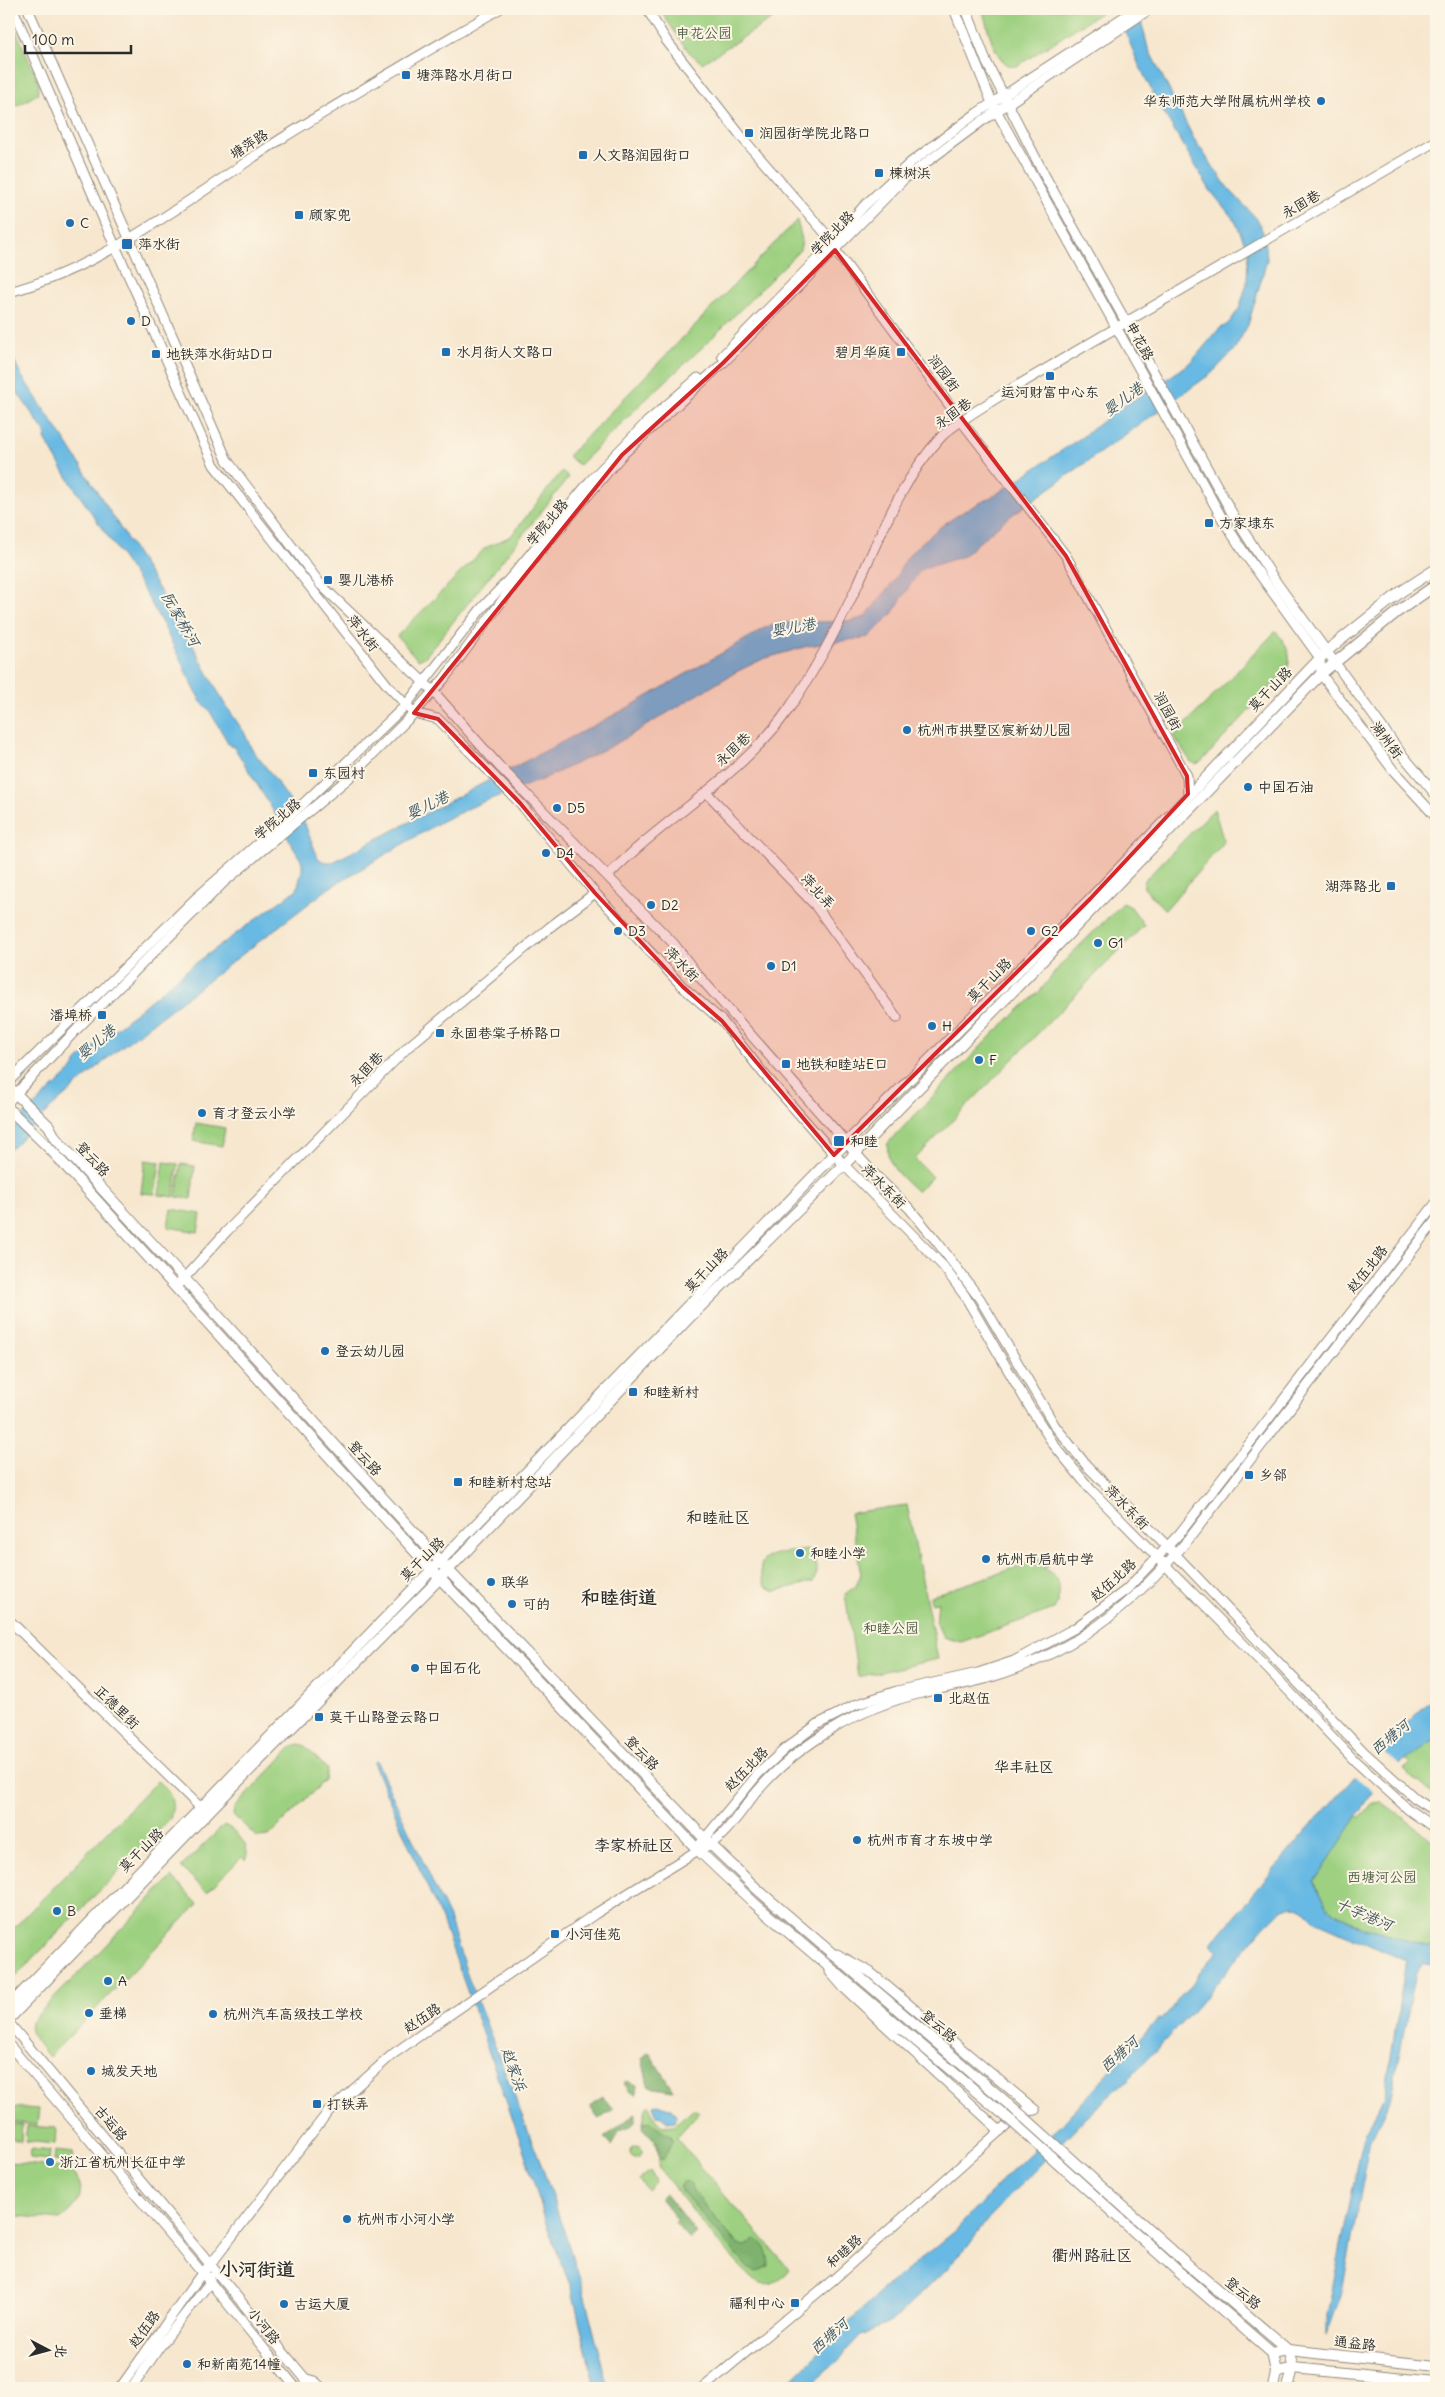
<svg xmlns="http://www.w3.org/2000/svg" width="1445" height="2397" font-family="Delius,'LXGW WenKai TC',sans-serif">
<style>
.green{fill:#9dd080;stroke:#647e56}
.forest{fill:#7eb26e;stroke:#546e4c}
.water{fill:#68b9e3;stroke:#4a7287}
.pier{fill:#f7e7cf}
.lines{fill:none;stroke-linecap:round;stroke-linejoin:round}
.secondary-casing{stroke:#91897d;stroke-width:11}
.primary-casing{stroke:#91897d;stroke-width:12}
.secondary{stroke:#fff;stroke-width:9}
.primary{stroke:#fff;stroke-width:10}
.primary-bridge-casing{stroke:#91897d;stroke-width:12;stroke-linecap:butt}
.primary-bridge{stroke:#fff;stroke-width:10}
.marked{fill:#d62828;fill-opacity:0.2;stroke:#d62828;stroke-width:4;stroke-linejoin:round}
.poi-dot{fill:#1f6fb2;stroke:#fcf5e5;stroke-width:2}
.labels{text-anchor:middle;dominant-baseline:central;stroke-width:4;stroke-linejoin:round;paint-order:stroke}
.park-label{font-size:14px;fill:#4d5d44;stroke:#fcf5e5}
.poi-label{font-size:14px;fill:#2b2b2b;stroke:#fcf5e5;text-anchor:start}
.street-label{font-size:14px;fill:#2b2b2b;stroke:#fcf5e5}
.water-label{font-size:15px;font-style:italic;fill:#3d5662;stroke:#fcf5e5}
.neighbourhood-label{font-size:15px;fill:#2b2b2b;stroke:#fcf5e5}
.quarter-label{font-size:16px;fill:#2b2b2b;stroke:#fcf5e5}
.district-label{font-size:19px;font-weight:bold;fill:#2b2b2b;stroke:#fcf5e5}
</style>
<rect width="100%" height="100%" fill="#fcf5e5"/>
<filter id="ink" filterUnits="userSpaceOnUse"><feTurbulence type="fractalNoise" baseFrequency=".02" numOctaves="2"/><feDisplacementMap in="SourceGraphic" scale="10" xChannelSelector="R" yChannelSelector="G"/><feConvolveMatrix kernelMatrix="1 2 1 2 8 2 1 2 1" color-interpolation-filters="sRGB"/></filter>
<filter id="wash" filterUnits="userSpaceOnUse"><feTurbulence type="fractalNoise" baseFrequency=".0096" numOctaves="4" result="noise"/><feDisplacementMap in="SourceGraphic" scale="20" xChannelSelector="R" yChannelSelector="G"/><feGaussianBlur stdDeviation="1.12" result="paint"/><feColorMatrix in="noise" values="0 0 0 0 0 0 0 0 0 0 0 0 0 0 0 0 0 1.4 0 .05"/><feComposite in="paint" operator="in"/></filter>
<g filter="url(#wash)">
<rect width="100%" height="100%" fill="#f7e7cf"/>
<!-- green -->
<g class="green">
<polygon points="659,9 788,9 702,63 689,52"/>
<path d="M982 9H1106L1017 66C995 70 988 25 982 9Z"/>
<polygon points="9,14 39,84 38,94 18,105 9,104"/>
<polygon points="797,220 802,240 800,250 707,343 643,402 579,465 568,456"/>
<polygon points="562,471 569,477 425,657 418,660 397,636 485,548 511,536"/>
<path d="M1276 631C1286 645 1293 653 1287 670L1202 761 1196 764 1191 762 1174 736Z"/>
<polygon points="1214,809 1224,842 1165,910 1144,888 1144,881"/>
<path d="M1123 903 1131 907 1144 925 915 1159 932 1177 917 1192C902 1177 885 1166 888 1143L994 1033 1040 991 1062 963Z"/>
<polygon points="196,1123 225,1128 222,1146 193,1141"/>
<polygon points="145,1160 160,1162 155,1194 141,1193"/>
<polygon points="164,1162 178,1164 174,1197 159,1195"/>
<polygon points="181,1164 195,1166 191,1199 176,1197"/>
<polygon points="171,1209 201,1214 198,1232 168,1227"/>
<polygon points="907,1505 938,1659 858,1677 845,1594 856,1586 861,1574 850,1513"/>
<path d="M807 1550C817 1559 820 1570 813 1582L775 1591 765 1586C749 1550 781 1554 807 1550Z"/>
<path d="M1045 1558 1048 1566 1043 1569C1061 1573 1063 1596 1054 1609L961 1642 943 1637 936 1622 938 1602 931 1603 930 1596Z"/>
<polygon points="1436,1739 1436,1798 1403,1769 1410,1764 1404,1760"/>
<polygon points="300,1744 305,1746 327,1769 325,1780 269,1836 257,1837 233,1815 234,1808 293,1746"/>
<path d="M157 1781C172 1792 175 1801 170 1819L9 1983V1933Z"/>
<path d="M1382 1802 1436 1842V1948C1425 1946 1413 1942 1402 1939 1371 1930 1322 1920 1315 1881L1356 1816 1360 1817 1374 1803Z"/>
<path d="M224 1825C235 1829 253 1848 245 1860L242 1857 207 1892 181 1867Z"/>
<polygon points="172,1877 198,1904 49,2057 30,2033 31,2022"/>
<path d="M649 2105 655 2119 662 2126 674 2125 693 2109 699 2112 676 2138 789 2269C778 2283 766 2292 750 2277L716 2240 658 2167C661 2148 656 2141 642 2128L646 2108Z"/>
<polygon points="9,2107 39,2109 37,2125 9,2122"/>
<polygon points="9,2124 22,2125 21,2141 9,2139"/>
<polygon points="27,2126 56,2128 55,2144 25,2141"/>
<circle cx="636" cy="2152" r="6"/>
<polygon points="31,2149 50,2151 49,2160 30,2158"/>
<polygon points="55,2151 73,2153 72,2162 54,2160"/>
<path d="M9 2162 70 2169C87 2192 82 2203 60 2220L9 2215Z"/>
<polygon points="650,2171 656,2181 647,2190 639,2180"/>
</g>
<!-- forest -->
<g class="forest">
<polygon points="649,2052 673,2091 654,2088 648,2085 642,2058"/>
<polygon points="627,2081 637,2085 636,2095 630,2092 624,2083"/>
<polygon points="603,2097 613,2109 599,2120 591,2108 592,2104"/>
<path d="M636 2113C636 2125 630 2128 620 2131L611 2146 604 2138Z"/>
<polygon points="650,2122 671,2136 672,2142 663,2160 659,2158 657,2141 642,2128 644,2123"/>
<path d="M683 2182 690 2183 693 2191 738 2245 746 2246 756 2239C766 2246 768 2253 769 2265L756 2272 748 2268 680 2189V2185Z"/>
<polygon points="665,2193 696,2233 689,2239 674,2223 677,2219 660,2198"/>
</g>
<!-- water -->
<g class="water">
<path d="M1116 9H1138L1148 48 1194 139 1228 188 1257 219 1265 237 1267 260 1248 325 1234 350 1212 373 1005 520 963 556 920 570 892 614 869 637 808 646 763 659 736 672 617 743 575 764 541 780 480 803 442 821 329 888 116 1051 52 1107 9 1151V1129L71 1071 78 1060 192 966 297 889 302 871V862L271 807 234 747 230 746 209 710 201 702C181 663 163 621 139 583 109 535 72 490 45 439L46 434 13 386 9 378V348L21 375 66 442 184 629 224 703 244 732 251 748 272 775 304 822 318 858 324 862H333L629 707 765 628 779 623 851 621 865 617 893 582 906 559 915 548 944 524 966 510 995 495 1082 437 1117 410 1170 377 1192 361 1219 329 1228 324 1239 309 1247 283 1248 250 1235 221 1210 190 1158 103 1138 63Z"/>
<path d="M1436 1696V1739L1384 1775 1315 1881C1322 1920 1371 1930 1402 1939 1413 1942 1425 1946 1436 1948V1965L1423 1964 1416 1973 1390 2100 1371 2139 1342 2291 1327 2335V2315L1360 2153 1365 2133 1385 2095 1406 1961 1315 1921 1301 1907 1293 1906 1281 1910 1263 1928 1196 2008 1129 2078 1085 2118 988 2219 966 2249 892 2322 861 2335 810 2388H783L881 2291 954 2232 1007 2175 1067 2119 1158 2019 1162 2020 1218 1950 1211 1944C1284 1859 1353 1770 1436 1696Z"/>
<polygon points="376,1760 449,1918 468,1977 544,2172 582,2285 608,2388 595,2388 572,2290 547,2226 526,2157 442,1920 373,1763"/>
<polygon points="658,2104 672,2109 677,2116 675,2121 667,2122 662,2116 656,2115 654,2105"/>
</g>
<!-- pier -->
<polygon class="pier" points="1379,1747 1400,1766 1386,1776 1374,1793 1354,1775"/>
</g>
<g filter="url(#ink)">
<g class="lines">
<defs>
<g id="secondary">
<polyline points="13,9 115,246 214,465 388,686 414,713 438,719 520,803 595,893 683,987 722,1021 763,1073 844,1165 943,1266 965,1296 1029,1406 1054,1445 1091,1490 1267,1668 1355,1761 1409,1810 1436,1829"/>
<polyline points="28,9 227,460 321,585 433,691 499,766 674,944 697,974 874,1174 909,1208 938,1243 980,1299 1055,1426 1087,1466 1175,1554 1364,1752 1417,1800 1436,1812"/>
<polyline points="647,9 666,40 745,141 832,241 835,250 962,422 1066,556 1187,776 1188,794"/>
<polyline points="954,9 992,103 1223,520 1245,554 1320,658 1321,674 1393,770 1436,817"/>
<polyline points="966,9 987,63 1046,178 1232,513 1276,582 1400,752 1436,795"/>
<path d="M9 292C106 267 197 193 281 139 353 94 426 52 499 9"/>
<polyline points="722,356 816,260 864,206 910,163 977,113 1136,9"/>
<polyline points="706,792 815,905 897,1018"/>
<path d="M608 876C664 817 741 777 788 710 815 671 838 627 858 584 881 533 902 480 941 437 953 424 986 405 1003 394L1436 141"/>
<polyline points="9,1081 194,900 304,803 406,705 481,609 513,575 590,481 646,423 698,378"/>
<polyline points="9,1101 78,1028 224,882 350,777 414,713 444,679 528,566 622,455 723,363 904,179 982,121 1150,9"/>
<polyline points="176,1287 227,1231 408,1047 550,927 595,893"/>
<polyline points="9,1620 205,1812"/>
<polyline points="701,1843 758,1774 786,1748 818,1724 855,1705 897,1691 978,1673 1014,1661 1075,1628 1126,1590 1180,1533 1436,1203"/>
<polyline points="837,1954 870,1972 1035,2110"/>
<polyline points="830,1972 844,1988 1000,2131"/>
<polyline points="9,2023 313,2388"/>
<polyline points="9,2045 210,2282 296,2388"/>
<polyline points="307,2379 314,2381 322,2388"/>
<path d="M120 2388 202 2273 211 2264 328 2112 393 2054 595 1914 698 1850C725 1842 742 1807 761 1787 781 1764 805 1746 831 1730 859 1713 891 1700 922 1693 943 1687 964 1685 985 1679 1075 1653 1128 1609 1188 1540L1436 1220"/>
<polyline points="132,2388 158,2349 210,2282 210,2277"/>
<polyline points="703,2388 834,2279 1012,2120 1022,2112 1035,2110"/>
</g>
<g id="primary">
<polyline points="9,1087 49,1126 56,1139 184,1278 448,1570 704,1838 758,1890 910,2020"/>
<polyline points="9,1109 51,1150 431,1569 698,1850 754,1903 902,2029"/>
<polyline points="9,2006 834,1155 1090,899 1328,650 1402,591 1436,569"/>
<polyline points="9,2019 215,1805 448,1570 688,1319 844,1165 1321,674 1397,612 1436,585"/>
<polyline points="1186,2263 1288,2350 1293,2368 1288,2388"/>
<polyline points="1180,2273 1272,2353 1276,2372 1273,2388"/>
<polyline points="1272,2353 1288,2350 1436,2366"/>
<polyline points="1276,2372 1293,2368 1436,2382"/>
</g>
</defs>
<!-- secondary casing -->
<use href="#secondary" class="secondary-casing"/>
<!-- primary casing -->
<use href="#primary" class="primary-casing"/>
<!-- secondary -->
<use href="#secondary" class="secondary"/>
<!-- primary -->
<use href="#primary" class="primary"/>
<defs>
<g id="primary-bridge">
<polyline points="910,2020 1026,2119 1186,2263"/>
<polyline points="902,2029 1016,2125 1180,2273"/>
</g>
</defs>
<!-- primary-bridge casing -->
<use href="#primary-bridge" class="primary-bridge-casing"/>
<!-- primary-bridge -->
<use href="#primary-bridge" class="primary-bridge"/>
</g>
</g>
<!-- marked area -->
<path class="marked" d="M835 250 1066 556 1187 776 1188 794 1090 899 834 1155 722 1021 683 987 595 893 520 803 438 719 414 713 622 455 723 363Z"/>
<!-- markers -->
<g class="poi-dot">
<rect x="401" y="70" width="10" height="10" rx="2.5"/>
<circle cx="1321" cy="101" r="5"/>
<rect x="744" y="128" width="10" height="10" rx="2.5"/>
<rect x="578" y="150" width="10" height="10" rx="2.5"/>
<rect x="874" y="168" width="10" height="10" rx="2.5"/>
<rect x="294" y="210" width="10" height="10" rx="2.5"/>
<circle cx="70" cy="223" r="5"/>
<rect x="121" y="238" width="12" height="12" rx="2.5"/>
<circle cx="131" cy="321" r="5"/>
<rect x="441" y="347" width="10" height="10" rx="2.5"/>
<rect x="896" y="347" width="10" height="10" rx="2.5"/>
<rect x="151" y="349" width="10" height="10" rx="2.5"/>
<rect x="1045" y="371" width="10" height="10" rx="2.5"/>
<rect x="1204" y="518" width="10" height="10" rx="2.5"/>
<rect x="323" y="575" width="10" height="10" rx="2.5"/>
<circle cx="907" cy="730" r="5"/>
<rect x="308" y="768" width="10" height="10" rx="2.5"/>
<circle cx="1248" cy="787" r="5"/>
<circle cx="557" cy="808" r="5"/>
<circle cx="546" cy="853" r="5"/>
<rect x="1386" y="881" width="10" height="10" rx="2.5"/>
<circle cx="651" cy="905" r="5"/>
<circle cx="618" cy="931" r="5"/>
<circle cx="1031" cy="931" r="5"/>
<circle cx="1098" cy="943" r="5"/>
<circle cx="771" cy="966" r="5"/>
<rect x="97" y="1010" width="10" height="10" rx="2.5"/>
<circle cx="932" cy="1026" r="5"/>
<rect x="435" y="1028" width="10" height="10" rx="2.5"/>
<circle cx="979" cy="1060" r="5"/>
<rect x="781" y="1059" width="10" height="10" rx="2.5"/>
<circle cx="202" cy="1113" r="5"/>
<rect x="833" y="1135" width="12" height="12" rx="2.5"/>
<circle cx="325" cy="1351" r="5"/>
<rect x="628" y="1387" width="10" height="10" rx="2.5"/>
<rect x="1244" y="1470" width="10" height="10" rx="2.5"/>
<rect x="453" y="1477" width="10" height="10" rx="2.5"/>
<circle cx="800" cy="1553" r="5"/>
<circle cx="986" cy="1559" r="5"/>
<circle cx="491" cy="1582" r="5"/>
<circle cx="512" cy="1604" r="5"/>
<circle cx="415" cy="1668" r="5"/>
<rect x="933" y="1693" width="10" height="10" rx="2.5"/>
<rect x="314" y="1712" width="10" height="10" rx="2.5"/>
<circle cx="857" cy="1840" r="5"/>
<circle cx="57" cy="1911" r="5"/>
<rect x="550" y="1929" width="10" height="10" rx="2.5"/>
<circle cx="108" cy="1981" r="5"/>
<circle cx="89" cy="2013" r="5"/>
<circle cx="213" cy="2014" r="5"/>
<circle cx="91" cy="2071" r="5"/>
<rect x="312" y="2099" width="10" height="10" rx="2.5"/>
<circle cx="50" cy="2162" r="5"/>
<circle cx="347" cy="2219" r="5"/>
<rect x="790" y="2298" width="10" height="10" rx="2.5"/>
<circle cx="284" cy="2304" r="5"/>
<circle cx="187" cy="2364" r="5"/>
</g>
<g class="labels">
<!-- park labels -->
<g class="park-label">
<text x="704" y="33">申花公园</text>
<text x="891" y="1628">和睦公园</text>
<text x="1382" y="1877">西塘河公园</text>
</g>
<!-- poi labels -->
<g class="poi-label">
<text x="416" y="75">塘萍路水月街口</text>
<text x="1311" y="101" text-anchor="end">华东师范大学附属杭州学校</text>
<text x="759" y="133">润园街学院北路口</text>
<text x="593" y="155">人文路润园街口</text>
<text x="889" y="173">楝树浜</text>
<text x="309" y="215">顾家兜</text>
<text x="80" y="223">C</text>
<text x="138" y="244">萍水街</text>
<text x="141" y="321">D</text>
<text x="456" y="352">水月街人文路口</text>
<text x="891" y="352" text-anchor="end">碧月华庭</text>
<text x="166" y="354">地铁萍水街站D口</text>
<text x="1050" y="392" text-anchor="middle">运河财富中心东</text>
<text x="1219" y="523">方家埭东</text>
<text x="338" y="580">婴儿港桥</text>
<text x="917" y="730">杭州市拱墅区宸新幼儿园</text>
<text x="323" y="773">东园村</text>
<text x="1258" y="787">中国石油</text>
<text x="567" y="808">D5</text>
<text x="556" y="853">D4</text>
<text x="1381" y="886" text-anchor="end">湖萍路北</text>
<text x="661" y="905">D2</text>
<text x="628" y="931">D3</text>
<text x="1041" y="931">G2</text>
<text x="1108" y="943">G1</text>
<text x="781" y="966">D1</text>
<text x="92" y="1015" text-anchor="end">潘埠桥</text>
<text x="942" y="1026">H</text>
<text x="450" y="1033">永固巷棠子桥路口</text>
<text x="989" y="1060">F</text>
<text x="796" y="1064">地铁和睦站E口</text>
<text x="212" y="1113">育才登云小学</text>
<text x="850" y="1141">和睦</text>
<text x="335" y="1351">登云幼儿园</text>
<text x="643" y="1392">和睦新村</text>
<text x="1259" y="1475">乡邻</text>
<text x="468" y="1482">和睦新村总站</text>
<text x="810" y="1553">和睦小学</text>
<text x="996" y="1559">杭州市启航中学</text>
<text x="501" y="1582">联华</text>
<text x="522" y="1604">可的</text>
<text x="425" y="1668">中国石化</text>
<text x="948" y="1698">北赵伍</text>
<text x="329" y="1717">莫干山路登云路口</text>
<text x="867" y="1840">杭州市育才东坡中学</text>
<text x="67" y="1911">B</text>
<text x="565" y="1934">小河佳苑</text>
<text x="118" y="1981">A</text>
<text x="99" y="2013">垂梯</text>
<text x="223" y="2014">杭州汽车高级技工学校</text>
<text x="101" y="2071">城发天地</text>
<text x="327" y="2104">打铁弄</text>
<text x="60" y="2162">浙江省杭州长征中学</text>
<text x="357" y="2219">杭州市小河小学</text>
<text x="785" y="2303" text-anchor="end">福利中心</text>
<text x="294" y="2304">古运大厦</text>
<text x="197" y="2364">和新南苑14幢</text>
</g>
<!-- street labels -->
<g class="street-label">
<text transform="translate(249 144) rotate(-33)">塘萍路</text>
<text transform="translate(1301 204) rotate(-30)">永固巷</text>
<text transform="translate(832 233) rotate(-46)">学院北路</text>
<text transform="translate(1140 341) rotate(61)">申花路</text>
<text transform="translate(944 373) rotate(54)">润园街</text>
<text transform="translate(953 413) rotate(-36)">永固巷</text>
<text transform="translate(547 522) rotate(-50)">学院北路</text>
<text transform="translate(363 633) rotate(52)">萍水街</text>
<text transform="translate(1270 689) rotate(-46)">莫干山路</text>
<text transform="translate(1168 711) rotate(62)">润园街</text>
<text transform="translate(1387 740) rotate(53)">湖州街</text>
<text transform="translate(733 749) rotate(-43)">永固巷</text>
<text transform="translate(277 819) rotate(-40)">学院北路</text>
<text transform="translate(818 891) rotate(48)">萍北弄</text>
<text transform="translate(682 964) rotate(46)">萍水街</text>
<text transform="translate(989 980) rotate(-45)">莫干山路</text>
<text transform="translate(366 1069) rotate(-46)">永固巷</text>
<text transform="translate(93 1159) rotate(47)">登云路</text>
<text transform="translate(884 1186) rotate(45)">萍水东街</text>
<text transform="translate(1367 1269) rotate(-52)">赵伍北路</text>
<text transform="translate(706 1270) rotate(-46)">莫干山路</text>
<text transform="translate(365 1458) rotate(48)">登云路</text>
<text transform="translate(1127 1507) rotate(46)">萍水东街</text>
<text transform="translate(422 1559) rotate(-45)">莫干山路</text>
<text transform="translate(1113 1580) rotate(-42)">赵伍北路</text>
<text transform="translate(117 1707) rotate(44)">正德里街</text>
<text transform="translate(642 1753) rotate(46)">登云路</text>
<text transform="translate(746 1769) rotate(-46)">赵伍北路</text>
<text transform="translate(141 1850) rotate(-45)">莫干山路</text>
<text transform="translate(422 2018) rotate(-34)">赵伍路</text>
<text transform="translate(939 2026) rotate(40)">登云路</text>
<text transform="translate(111 2123) rotate(50)">古运路</text>
<text transform="translate(844 2251) rotate(-42)">和睦路</text>
<text transform="translate(1243 2293) rotate(40)">登云路</text>
<text transform="translate(264 2326) rotate(51)">小河路</text>
<text transform="translate(144 2329) rotate(-54)">赵伍路</text>
<text transform="translate(1355 2343) rotate(6)">通益路</text>
</g>
<!-- water labels -->
<g class="water-label">
<text transform="translate(1123 399) rotate(-36)">婴儿港</text>
<text transform="translate(181 619) rotate(60)">阮家桥河</text>
<text transform="translate(793 627) rotate(-10)">婴儿港</text>
<text transform="translate(427 805) rotate(-26)">婴儿港</text>
<text transform="translate(96 1042) rotate(-39)">婴儿港</text>
<text transform="translate(1390 1737) rotate(-40)">西塘河</text>
<text transform="translate(1364 1914) rotate(23)">十字港河</text>
<text transform="translate(1119 2054) rotate(-41)">西塘河</text>
<text transform="translate(514 2069) rotate(70)">赵家浜</text>
<text transform="translate(829 2336) rotate(-41)">西塘河</text>
</g>
<!-- neighbourhood labels -->
<g class="neighbourhood-label">
<text x="1024" y="1766">华丰社区</text>
</g>
<!-- quarter labels -->
<g class="quarter-label">
<text x="718" y="1517">和睦社区</text>
<text x="634" y="1845">李家桥社区</text>
<text x="1092" y="2255">衢州路社区</text>
</g>
<!-- district labels -->
<g class="district-label">
<text x="619" y="1597">和睦街道</text>
<text x="257" y="2269">小河街道</text>
</g>
</g>
<!-- margin -->
<rect width="1445" height="2397" fill="none" stroke="#fcf5e5" stroke-width="30"/>
<!-- north arrow -->
<g transform="translate(48 2350) rotate(96)" stroke="#fcf5e5" stroke-width="4" paint-order="stroke">
<path d="M0-4L9 19L0 12L-9 19Z" fill="#2b2b2b"/>
<text y="-8" font-size="14" font-weight="bold" text-anchor="middle" fill="#2b2b2b">北</text>
</g>
<!-- scale -->
<path d="M25 45v8h106v-8" fill="none" stroke="#2b2b2b" stroke-width="2.5"/>
<text x="32" y="45" font-size="15" fill="#2b2b2b" stroke="#fcf5e5" stroke-width="4" paint-order="stroke">100 m</text>
</svg>
